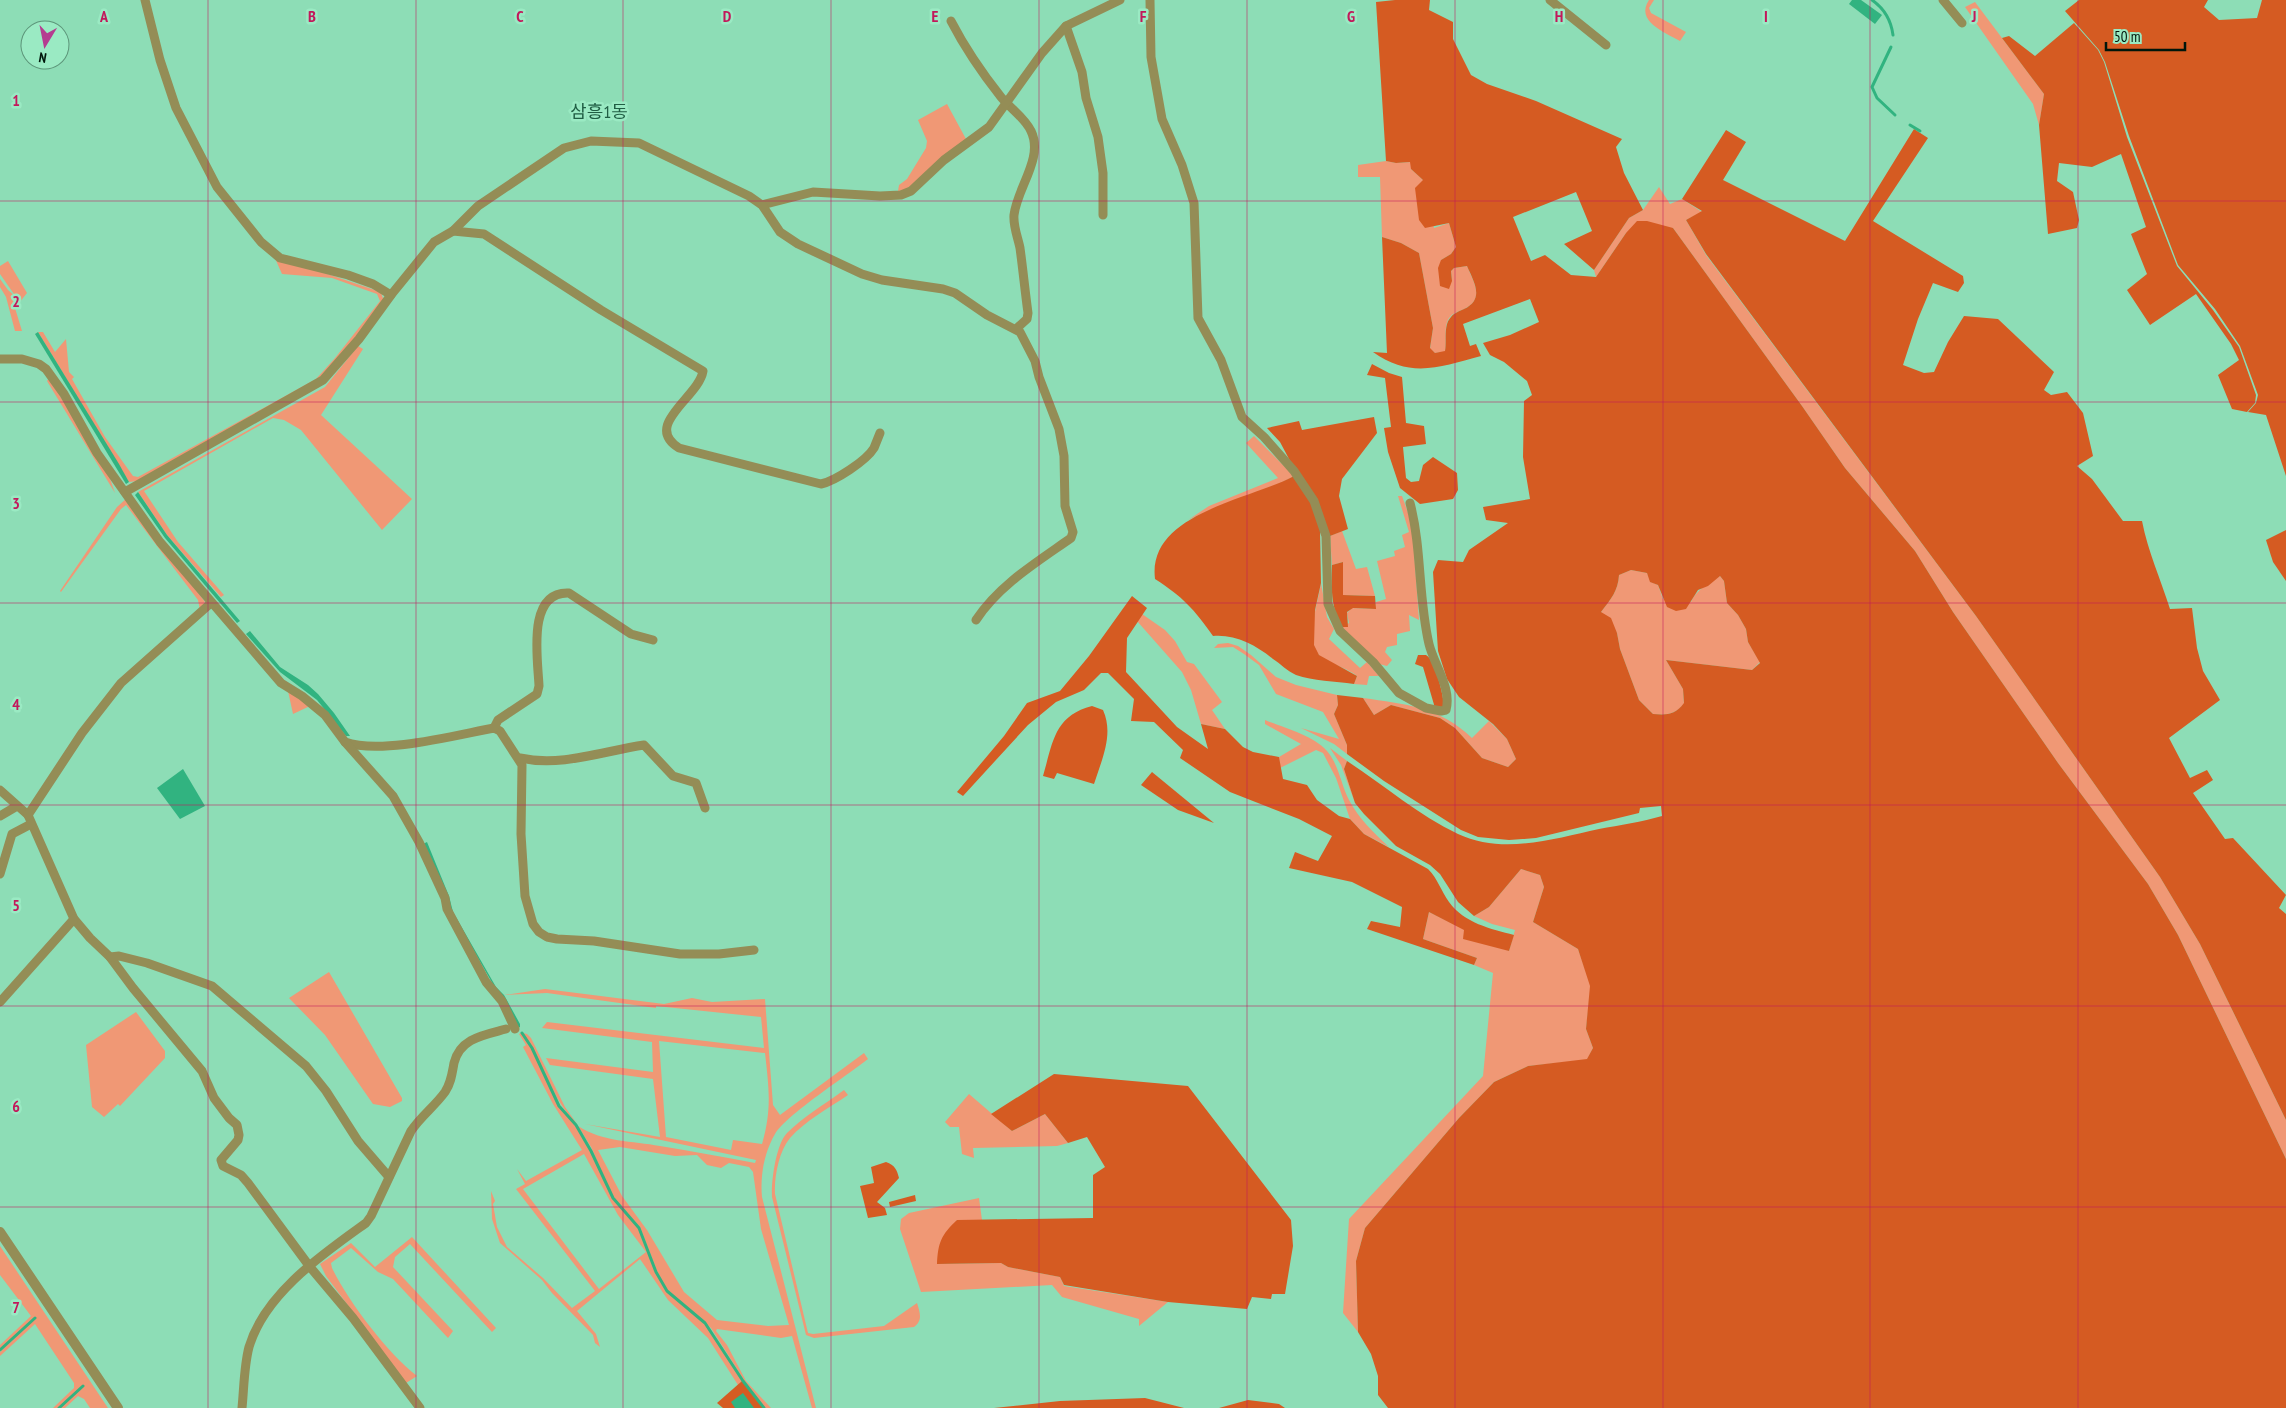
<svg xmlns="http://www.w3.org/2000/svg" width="2286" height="1408" font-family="'PT Sans Narrow','Noto Sans KR',sans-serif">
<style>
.green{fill:#f09875;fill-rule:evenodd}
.forest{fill:#d55b22;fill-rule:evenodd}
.water{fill:#31b380}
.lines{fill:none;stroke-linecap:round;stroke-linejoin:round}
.stream{stroke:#31b380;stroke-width:3}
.minor{stroke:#948d56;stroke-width:9}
.tertiary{stroke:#948d56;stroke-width:10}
.grid{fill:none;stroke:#c2185b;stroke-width:1;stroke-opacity:0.55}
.labels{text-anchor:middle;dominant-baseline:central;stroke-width:5;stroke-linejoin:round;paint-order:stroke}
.quarter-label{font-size:18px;fill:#205e44;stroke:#9aeac3}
.grid-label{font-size:16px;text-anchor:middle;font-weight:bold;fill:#c2185b;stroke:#9aeac3;stroke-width:5;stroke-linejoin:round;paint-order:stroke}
</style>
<rect width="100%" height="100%" fill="#8dddb6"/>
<!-- green -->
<g class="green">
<path d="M1649 0H1654L1649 8 1651 13 1686 32 1680 41C1664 32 1635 21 1649 0Z"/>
<polygon points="1975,2 2044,94 2039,125 2033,104 1965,7"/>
<polygon points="947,104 966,139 907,190 898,191 899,185 907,179 926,148 927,141 918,120"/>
<path d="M1386 161 1396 163 1411 162V169L1423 180 1434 228 1449 223 1456 247 1451 254 1441 260 1452 281 1451 271 1454 268 1467 266C1474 283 1485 299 1464 309 1460 311 1453 313 1450 317 1443 325 1447 341 1445 352L1435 353 1430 349 1433 328 1419 253 1401 243 1382 237 1380 177H1358V165Z"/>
<polygon points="1659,187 1670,204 1682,199 1702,212 1686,220 1706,255 1976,616 2160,877 2200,944 2286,1120 2286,1159 2178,935 2148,884 2058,763 1953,612 1915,551 1845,468 1802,406 1673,228 1626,233 1596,277 1594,270 1629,218 1643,210"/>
<polygon points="274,256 372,289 381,293 384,301 329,372 137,481 129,482 38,332 43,332 55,352 66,339 69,372 74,377 72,379 105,437 133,476 138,477 316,379 335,358 380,301 377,294 332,278 282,274"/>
<polygon points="8,261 27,293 15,308 22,331 15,331 6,297 0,287 0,279 8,290 16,297 0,274 0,266"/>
<polygon points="358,346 363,349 321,415 412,499 382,530 301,430 284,420 273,418 144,491 178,542 224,595 221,597 167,535 138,492 325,387"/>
<polygon points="49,378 109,476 115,493 47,381"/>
<path d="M1254 436 1294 476C1260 495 1222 503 1188 520L1209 506 1278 478 1246 443Z"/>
<polygon points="1398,496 1402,496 1412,524 1419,620 1409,615 1410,631 1397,634 1397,645 1387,647 1385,652 1392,660 1387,666 1379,664 1341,627 1349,623 1347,613 1352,608 1375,609 1376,602 1386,599 1377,561 1395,556 1394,551 1405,547 1402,535 1409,532"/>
<polygon points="127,498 205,602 200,610 198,600 126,505 121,509 61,592 60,591 117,507"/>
<polygon points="1342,531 1356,569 1367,567 1375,596 1343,595 1343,562 1332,565 1330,536"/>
<path d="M1631 570 1647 573 1651 582 1658 585 1663 599 1691 602C1695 591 1710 582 1720 576L1724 581 1727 603 1738 615 1746 629 1748 642 1760 662 1752 670 1666 660 1683 689 1684 704C1674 715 1667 715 1653 714L1639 700 1620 649 1617 633 1601 612C1611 599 1618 591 1619 575Z"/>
<path d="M1321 583 1327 617 1334 629 1329 639 1360 668 1367 662 1379 676H1369L1367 685 1354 684 1357 676C1346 667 1326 663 1319 655 1304 640 1319 600 1321 583Z"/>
<polygon points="1142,614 1165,630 1175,641 1187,662 1194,664 1222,702 1212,710 1225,729 1201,724 1191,690 1182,672 1137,621"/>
<polygon points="1228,643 1238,646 1251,655 1276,677 1296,685 1337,695 1338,705 1334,714 1347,745 1347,754 1334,744 1301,728 1339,739 1323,712 1276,694 1259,665 1244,654 1233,647 1214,648 1218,644"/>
<polygon points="288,691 310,706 293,714"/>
<path d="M1363 698C1405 704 1440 707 1472 738L1489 721 1507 739 1516 759 1508 767 1482 758 1455 728 1440 718 1391 705 1374 715Z"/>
<path d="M1265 720C1284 728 1313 735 1327 751 1339 765 1341 785 1349 800 1359 819 1373 832 1389 847L1364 834 1350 819 1336 778 1323 753 1316 750 1280 768 1279 757 1301 744 1265 724Z"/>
<polygon points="1330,748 1347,761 1344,769 1355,803 1341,765"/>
<polygon points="1521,869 1540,875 1544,887 1533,922 1578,949 1591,986 1586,1029 1593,1048 1587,1060 1528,1066 1494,1082 1459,1118 1365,1228 1356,1261 1358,1332 1343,1313 1349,1219 1483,1076 1493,973 1474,965 1477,958 1423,939 1429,912 1509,951 1515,930 1492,924 1474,916 1489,907"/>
<polygon points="329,972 402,1098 402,1101 390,1107 373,1104 325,1035 289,998"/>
<path d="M545 989 664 1004 692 998 712 1002 765 999 773 1105 780 1115 864 1053 868 1059C848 1075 786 1115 775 1134 764 1153 760 1176 762 1197L816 1408H812L792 1336 781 1338 717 1329 716 1331 727 1345 746 1381 771 1408H765L744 1380 711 1328 667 1290 657 1271 640 1227 613 1197 591 1147 578 1126C602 1142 633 1141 660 1146 692 1151 723 1157 755 1163L756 1160 585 1124 660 1137 653 1079 550 1065 546 1058 653 1072 652 1042 542 1028 547 1022 764 1048 761 1017 656 1006V1008L547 993 504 995ZM659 1041 765 1053C769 1089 772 1109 762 1144L733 1140 731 1150 666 1137ZM620 1147 675 1156 697 1155 707 1165 721 1168 729 1163 749 1167 753 1172 761 1229 789 1325 768 1326 717 1320 684 1292 647 1230 622 1196 598 1150Z"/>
<polygon points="136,1012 165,1051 165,1058 120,1106 118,1104 104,1117 92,1107 86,1045"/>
<path d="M521 1033 532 1049 559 1107 576 1126 590 1151 613 1199 638 1228 655 1272 666 1291 704 1323 742 1381 738 1385 708 1338 668 1300 640 1259 577 1311 596 1334 600 1347 595 1343 593 1335 552 1293 542 1280 500 1243 492 1219 491 1191 495 1201 493 1204 497 1227 507 1247 543 1278 572 1308 595 1291 516 1189 525 1184 517 1169 526 1181 582 1150 553 1104 523 1047 526 1045 519 1034ZM584 1154 618 1215 646 1252 599 1289 523 1189Z"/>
<path d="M523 1033 527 1034 531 1038 565 1107 577 1124C551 1099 544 1062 523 1033Z"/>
<path d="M844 1090 848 1095C829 1108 805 1121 790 1138 779 1151 774 1177 775 1194L808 1333 813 1334 884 1326 917 1303C920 1313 923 1320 914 1327L814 1338 806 1335 772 1197C771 1182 776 1144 787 1133 803 1117 825 1104 844 1090Z"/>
<polygon points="969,1094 1012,1131 1045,1114 1068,1143 1057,1146 973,1148 974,1158 962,1154 959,1127 950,1127 945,1122"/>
<polygon points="979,1198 982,1220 957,1220 937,1264 1001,1263 1008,1267 1060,1277 1064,1286 1168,1302 1139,1326 1139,1319 1062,1297 1052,1285 921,1292 900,1229 901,1219 909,1213"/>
<path d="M412 1237 496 1328 492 1332 410 1244 395 1257 393 1267 453 1331 448 1338 393 1279 378 1272 351 1248 331 1263 332 1268C348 1301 388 1354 417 1376L406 1383 326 1276 320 1264 351 1243 375 1267Z"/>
<polygon points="0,1246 108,1408 90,1408 84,1399 78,1396 65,1408 60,1408 84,1386 83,1385 58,1408 53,1408 74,1388 74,1383 35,1324 0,1356 0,1352 36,1318 0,1349 0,1345 31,1316 0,1275"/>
</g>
<!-- forest -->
<g class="forest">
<path d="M1395 0H1430L1429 10 1453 22V39L1471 75 1487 84 1536 101 1622 139 1616 147 1624 173 1643 210 1629 218 1594 270 1564 244 1592 231 1576 192 1513 217 1531 261 1545 255 1571 275 1596 277 1626 233 1637 221H1647L1673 228 1802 406 1845 468 1915 551 1953 612 2058 763 2148 884 2178 935 2286 1159V1408H1388L1378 1395V1376L1371 1354 1358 1332 1356 1261 1365 1228 1459 1118 1494 1082 1528 1066 1587 1059 1593 1048 1586 1029 1590 986 1578 949 1533 922 1544 887 1540 875 1521 869 1489 907 1474 916 1458 902 1440 874 1430 865 1396 846 1364 814 1355 803 1344 769 1347 761C1384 785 1418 815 1458 834 1503 855 1553 839 1599 829 1620 825 1642 822 1662 816L1661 806 1640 808 1639 813 1536 838 1509 840 1478 837 1461 830 1384 781 1347 754V745L1334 714 1338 705 1337 695 1363 698 1374 715 1391 705 1440 718 1455 728 1482 758 1508 767 1516 759 1507 739 1493 724 1459 697 1447 679 1438 651 1433 572 1438 560 1463 562 1469 550 1508 523 1486 520 1483 507 1530 499 1523 457 1524 401 1532 395 1527 381 1504 362 1490 355 1483 343 1510 335 1539 322 1530 299 1463 324 1470 346 1476 344 1481 356C1440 367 1411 379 1373 352L1387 353 1382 237 1401 243 1419 253 1433 328 1430 348 1435 353 1445 351C1447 341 1443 325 1451 317 1454 313 1460 311 1464 309 1485 299 1474 282 1467 266L1454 268 1451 271 1452 281 1449 289 1440 286 1438 268 1441 260 1451 254 1456 247 1449 223 1425 228 1419 220 1415 188 1423 180 1411 169 1410 162 1396 163 1386 161 1376 2ZM1631 570 1647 573 1650 582 1658 585 1667 607 1676 611 1686 609 1698 590 1708 586 1720 576 1724 581 1727 603 1738 615 1746 629 1748 642 1760 663 1752 670 1666 660 1683 689 1684 703C1675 715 1667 715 1653 714L1639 700 1620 649 1617 633 1611 618 1601 612C1611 599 1618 591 1619 575Z"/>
<polygon points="2079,0 2208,0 2204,7 2219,20 2257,18 2262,0 2286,0 2286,476 2266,415 2248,412 2256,403 2258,395 2240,346 2215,309 2178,265 2129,136 2105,62 2099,50 2065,11"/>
<polygon points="2074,23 2098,50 2104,62 2127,137 2177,266 2213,310 2239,347 2256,395 2255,403 2247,412 2232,409 2218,375 2239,360 2231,344 2196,294 2150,325 2127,290 2147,274 2131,234 2146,227 2121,154 2092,167 2059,163 2057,181 2073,192 2079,220 2077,228 2048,234 2039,125 2044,94 2002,38 2009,36 2035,56"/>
<path d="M1914 129 1928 138 1873 221 1963 276 1964 283 1958 292 1933 283 1918 319 1903 365 1924 373 1934 372 1948 342 1964 316 1998 319 2054 372 2044 390 2051 395 2067 392 2083 413 2093 456 2077 466 2092 479 2123 521H2142C2148 552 2161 580 2170 609L2192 608 2197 648 2203 671 2220 700 2169 738 2190 778 2207 770 2213 780 2193 793 2225 839 2233 838 2286 895 2279 908 2286 914V1120L2200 944 2160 877 1976 616 1706 254 1686 220 1702 211 1682 199 1726 130 1746 142 1723 180 1845 241Z"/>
<polygon points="1372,364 1389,373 1402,377 1406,423 1424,426 1426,444 1403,447 1406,478 1411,482 1419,481 1423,465 1433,457 1457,473 1458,490 1453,499 1420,504 1400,488 1388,452 1384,428 1391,427 1385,378 1367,375"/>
<polygon points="1374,417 1377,433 1342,479 1339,496 1348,529 1330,536 1280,442 1267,428 1299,421 1302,430"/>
<path d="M1294 476 1311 501 1320 530 1321 583 1315 610 1314 645 1319 655 1357 676 1354 684C1335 681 1313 681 1296 675 1287 671 1281 664 1273 659 1256 645 1235 634 1213 636 1194 609 1183 597 1155 579 1147 513 1250 500 1294 476Z"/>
<polygon points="2286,530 2286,581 2273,562 2266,540"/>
<path d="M1343 562V595L1375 596 1376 609 1353 608 1347 612 1348 627H1341C1331 606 1331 588 1332 565Z"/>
<path d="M1132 596 1147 608 1127 638 1126 672 1177 727 1208 749 1201 724 1225 729 1243 747 1253 752 1279 757 1283 779 1307 785 1317 800 1339 816 1350 819 1364 834 1428 869C1438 879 1441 891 1449 902 1464 923 1491 929 1514 935L1509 951 1463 939 1464 930 1429 912 1423 939 1477 958 1474 965 1367 929 1371 921 1400 927 1402 907 1352 882 1289 868 1295 852 1318 861 1332 836 1299 819 1230 792 1180 758 1183 750 1154 722 1131 721 1134 699 1108 673H1101L1084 690 1056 702 1028 725 963 796 957 792 1004 736 1027 703 1060 691 1089 656Z"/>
<path d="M1418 655C1419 655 1425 655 1426 655 1435 659 1444 697 1444 707L1435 708 1423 667 1415 664Z"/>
<path d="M1092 706 1103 710C1114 734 1102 759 1094 784L1057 773 1054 779 1043 776C1053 742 1054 716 1092 706Z"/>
<polygon points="1152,772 1214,823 1178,810 1141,785"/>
<path d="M1054 1074 1188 1086 1291 1220 1293 1246 1285 1294H1272L1271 1299 1252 1297 1247 1309 1168 1302 1064 1285 1060 1277 1008 1267 1001 1263 937 1264C938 1243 941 1235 957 1220L1093 1218V1175L1105 1167 1087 1137 1068 1143 1045 1114 1012 1131 991 1114Z"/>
<path d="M886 1162C895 1165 897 1170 899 1178L877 1202 885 1208 887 1215 868 1218 860 1186 874 1183 871 1167Z"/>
<polygon points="915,1195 916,1201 890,1207 889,1202"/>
<polygon points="742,1381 763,1408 723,1408 717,1403"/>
<polygon points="1145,1398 1184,1408 994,1408 1060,1401"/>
<polygon points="1248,1400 1279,1404 1285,1408 1219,1408"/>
</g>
<!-- water -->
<g class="water">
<polygon points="1852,0 1861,0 1882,15 1875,24 1849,4"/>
<polygon points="38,332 119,464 129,482 126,484 35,334"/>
<polygon points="138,492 167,535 240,621 237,623 165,538 135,495"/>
<polygon points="250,631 280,667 308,685 318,694 334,713 350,736 346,736 317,700 280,672 246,634"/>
<polygon points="183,769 205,806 180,819 157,788"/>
<polygon points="427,842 449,896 453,912 496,987 504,995 520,1024 520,1027 518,1028 448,906 423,844"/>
<polygon points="743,1393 754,1408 735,1408 731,1402"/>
</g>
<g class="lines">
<!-- stream -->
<g class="stream">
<path d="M1872 0C1885 9 1891 20 1893 35"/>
<polyline points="1891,47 1872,87 1877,98 1895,115"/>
<polyline points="1910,125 1920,131"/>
<polyline points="522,1033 532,1048 559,1106 576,1125 591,1151 613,1198 639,1228 656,1272 667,1291 705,1323 743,1381 764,1408"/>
<polyline points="0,1350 35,1318"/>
<polyline points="59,1408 83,1386"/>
</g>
<!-- minor -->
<g class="minor">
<polyline points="145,0 160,60 176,108 217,187 261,242 280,258 348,275 373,284 391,295"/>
<path d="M1150 0 1151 57 1162 119 1182 165 1194 203 1198 318 1221 360 1242 417 1264 437 1294 471 1314 501 1326 536 1328 604 1340 631 1373 662 1399 693 1426 708 1441 711 1446 710C1452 688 1434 665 1429 644 1418 597 1422 549 1410 503"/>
<polyline points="1550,0 1606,45"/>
<polyline points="1943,0 1962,23"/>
<path d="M951 21C965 48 982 73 1001 97 1010 108 1025 118 1031 131 1044 158 1017 188 1014 215 1013 226 1018 238 1020 248 1023 270 1025 291 1028 313L1027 319 1016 329"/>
<polyline points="1066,26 1082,72 1086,98 1098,137 1103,173 1103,215"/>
<polyline points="762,205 813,192 880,196 901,195 911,191 944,160 989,127 1042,53 1066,26 1120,0"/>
<path d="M453 231 484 234 601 310 703 371C699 397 642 425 679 448L821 484C835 481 866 461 874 448 876 443 878 438 880 433"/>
<path d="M0 359H22L39 364 46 369 64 394 97 453 160 542 281 683 302 696 325 715 345 742C381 755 456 735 494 728L500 731 522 765 521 834 525 896 533 924 539 932 547 937 557 939 594 941 680 954H719L754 950"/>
<path d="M125 492 323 380 359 339 391 295 434 242 453 231 478 206 564 148 591 141 639 143 749 196 762 205 780 232 798 244 862 274 882 280 943 289 955 293 987 315 1020 332 1035 361 1039 377 1059 429 1064 456 1065 506 1073 532 1071 538C1037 562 999 585 976 620"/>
<path d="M494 728 498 720 537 694 539 686C538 660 526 591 569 593L631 634 653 640"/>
<polyline points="345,742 393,796 419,842 445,898 447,909 486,982 502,1001 515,1029"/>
<path d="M520 758C562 767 603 751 644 745L673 776 696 783 705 808"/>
<polyline points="0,790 28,815 74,919 90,938 110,957 133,988 202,1071 214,1098 229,1118 237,1125 239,1135 238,1140 221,1160 223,1166 241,1175 248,1183 310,1267 353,1318 420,1408"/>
<polyline points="28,815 82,733 121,683 211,603"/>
<polyline points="0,816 17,806"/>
<polyline points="0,874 12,834 31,824"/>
<polyline points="110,957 119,956 147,963 212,986 306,1066 326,1091 358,1141 389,1177"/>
<polyline points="0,1002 74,919"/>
<path d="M242 1408C244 1388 244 1366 249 1347 265 1293 323 1254 366 1223L371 1216 411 1131C421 1116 435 1106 445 1092 451 1083 452 1074 454 1063 460 1038 484 1035 506 1029"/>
</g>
<!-- tertiary -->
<polyline class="tertiary" points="0,1232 118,1408"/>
</g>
<!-- grid -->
<path class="grid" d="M208 0V1408M416 0V1408M623 0V1408M831 0V1408M1039 0V1408M1247 0V1408M1455 0V1408M1663 0V1408M1870 0V1408M2078 0V1408M0 201H2286M0 402H2286M0 603H2286M0 805H2286M0 1006H2286M0 1207H2286"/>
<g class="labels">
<!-- quarter labels -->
<g class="quarter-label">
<text x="599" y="111">삼흥1동</text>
</g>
</g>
<g class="grid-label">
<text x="104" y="22">A</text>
<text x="312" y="22">B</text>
<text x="520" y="22">C</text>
<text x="727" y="22">D</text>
<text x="935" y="22">E</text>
<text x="1143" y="22">F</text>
<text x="1351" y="22">G</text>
<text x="1559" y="22">H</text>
<text x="1766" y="22">I</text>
<text x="1974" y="22">J</text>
<text x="16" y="106">1</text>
<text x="16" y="307">2</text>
<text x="16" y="509">3</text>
<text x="16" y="710">4</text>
<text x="16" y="911">5</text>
<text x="16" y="1112">6</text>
<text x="16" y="1313">7</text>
</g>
<!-- north arrow -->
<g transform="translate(45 45) rotate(190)"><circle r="24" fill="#9aeac3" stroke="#5c9579"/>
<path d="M0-4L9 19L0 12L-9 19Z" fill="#b53c90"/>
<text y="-8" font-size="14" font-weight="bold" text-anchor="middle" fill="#00160b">N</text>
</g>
<!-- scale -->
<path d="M2106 42v8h79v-8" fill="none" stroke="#00160b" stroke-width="2.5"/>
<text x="2114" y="42" font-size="15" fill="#00160b" stroke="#9aeac3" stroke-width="4" paint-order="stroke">50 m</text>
</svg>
